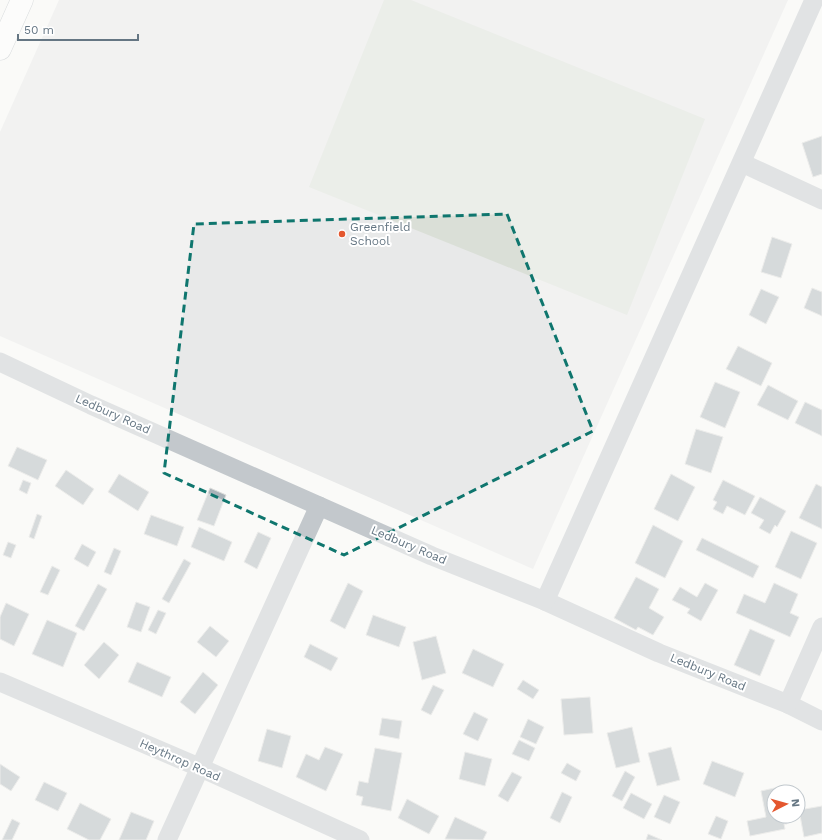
<svg xmlns="http://www.w3.org/2000/svg" width="822" height="840" font-family="'Work Sans',sans-serif">
<style>
.built{fill:#e8e9e9}
.green{fill:#dadfd7}
.building{fill:#aab3b9;stroke:#dcdcda}
.lines{fill:none;stroke-linecap:round;stroke-linejoin:round}
.secondary-casing{stroke:#b3babf;stroke-width:23}
.minor{stroke:#c3c8cc;stroke-width:19}
.secondary{stroke:#fff;stroke-width:22}
.marked{fill:none;stroke:#0f766e;stroke-width:3;stroke-dasharray:8 5;stroke-linejoin:round}
.poi-dot{fill:#e4572e;stroke:#fff;stroke-width:1.5}
.labels{text-anchor:middle;dominant-baseline:central;stroke-width:4;stroke-linejoin:round;paint-order:stroke}
.poi-label{font-size:12px;fill:#657683;stroke:#fff;text-anchor:start}
.street-label{font-size:12px;fill:#657683;stroke:#fff}
</style>
<rect width="100%" height="100%" fill="#fafaf8"/>
<!-- built -->
<polygon class="built" points="59,0 788,0 533,569 0,336 0,132"/>
<!-- green -->
<polygon class="green" points="384,0 411,0 705,119 627,315 309,187"/>
<!-- building -->
<g class="building">
<polygon points="822,136 822,174 813,177 802,143"/>
<polygon points="772,237 792,244 781,278 761,272"/>
<polygon points="812,288 822,292 822,316 804,308"/>
<polygon points="761,289 779,297 766,324 749,315"/>
<polygon points="738,346 772,363 761,386 726,369"/>
<polygon points="715,382 740,392 725,428 700,417"/>
<polygon points="768,385 798,401 788,420 757,405"/>
<polygon points="805,402 822,410 822,436 795,423"/>
<polygon points="696,429 723,437 711,473 685,464"/>
<polygon points="17,447 47,460 38,480 8,466"/>
<polygon points="66,470 94,489 83,505 55,486"/>
<polygon points="119,474 149,492 138,511 108,492"/>
<polygon points="671,474 695,487 678,521 654,509"/>
<polygon points="23,480 31,483 27,494 19,490"/>
<polygon points="723,480 755,496 745,515 727,506 723,514 713,509 717,502 713,500"/>
<polygon points="816,484 822,487 822,529 799,518"/>
<polygon points="210,488 226,495 214,526 197,520"/>
<polygon points="760,497 786,511 777,527 775,525 770,534 759,528 764,520 751,513"/>
<polygon points="37,514 42,516 34,539 29,537"/>
<polygon points="151,515 184,527 177,546 144,534"/>
<polygon points="653,525 683,541 665,578 635,563"/>
<polygon points="199,527 232,542 224,561 191,547"/>
<polygon points="791,531 817,543 801,579 775,567"/>
<polygon points="258,532 271,538 257,569 244,562"/>
<polygon points="702,538 759,566 753,578 696,550"/>
<polygon points="8,542 16,545 11,558 3,555"/>
<polygon points="82,544 96,552 88,567 74,559"/>
<polygon points="114,548 121,551 111,575 104,572"/>
<polygon points="184,559 191,563 169,603 162,599"/>
<polygon points="52,566 60,570 48,595 40,592"/>
<polygon points="636,577 659,589 649,608 664,617 653,635 638,627 636,630 614,618"/>
<polygon points="348,583 363,591 345,629 330,621"/>
<polygon points="705,583 718,590 701,621 687,613 690,609 672,600 680,587 697,597"/>
<polygon points="774,583 798,594 790,613 799,617 790,637 736,613 744,594 765,603"/>
<polygon points="98,584 107,589 84,631 75,626"/>
<polygon points="136,602 150,607 141,632 127,627"/>
<polygon points="6,603 29,614 14,646 0,639 0,617"/>
<polygon points="158,610 166,613 156,634 148,630"/>
<polygon points="373,615 406,627 399,647 366,635"/>
<polygon points="47,620 77,633 63,667 32,654"/>
<polygon points="210,626 229,641 216,657 197,642"/>
<polygon points="750,629 775,640 760,676 734,665"/>
<polygon points="436,636 446,673 422,680 413,642"/>
<polygon points="104,642 119,655 99,679 84,665"/>
<polygon points="310,644 338,658 331,671 304,657"/>
<polygon points="473,649 504,664 493,687 462,673"/>
<polygon points="137,662 171,677 162,697 128,682"/>
<polygon points="203,672 218,685 195,714 180,702"/>
<polygon points="523,680 539,690 533,699 517,689"/>
<polygon points="433,685 444,690 431,715 421,710"/>
<polygon points="590,697 593,733 564,735 561,699"/>
<polygon points="474,712 488,719 478,741 463,734"/>
<polygon points="382,718 402,721 399,739 379,735"/>
<polygon points="528,719 544,727 536,744 520,737"/>
<polygon points="632,727 640,762 616,768 607,733"/>
<polygon points="267,729 291,736 282,768 258,761"/>
<polygon points="519,740 535,748 529,761 512,754"/>
<polygon points="325,747 343,754 326,791 296,777 306,754 319,760"/>
<polygon points="671,747 680,780 657,786 648,753"/>
<polygon points="375,748 402,753 391,811 361,805 363,797 356,795 359,781 368,783"/>
<polygon points="465,752 492,759 485,786 459,779"/>
<polygon points="712,761 744,773 735,797 703,784"/>
<polygon points="567,763 581,771 576,781 561,773"/>
<polygon points="0,764 20,777 11,791 0,784"/>
<polygon points="625,771 635,777 622,801 612,796"/>
<polygon points="512,772 522,777 508,802 498,796"/>
<polygon points="44,782 67,793 58,811 35,800"/>
<polygon points="779,787 780,792 774,792 774,816 785,816 787,824 784,824 785,829 750,836 747,821 766,817 761,791"/>
<polygon points="562,792 572,797 560,823 550,818"/>
<polygon points="631,793 652,804 644,819 623,808"/>
<polygon points="664,795 680,802 670,824 654,817"/>
<polygon points="407,799 439,816 429,834 398,818"/>
<polygon points="80,803 111,819 100,840 89,840 67,829"/>
<polygon points="822,806 822,833 804,837 799,810"/>
<polygon points="131,812 154,821 146,840 119,840"/>
<polygon points="716,816 728,821 721,839 708,834"/>
<polygon points="455,817 487,832 483,840 445,839"/>
<polygon points="12,819 20,823 12,840 2,840"/>
<polygon points="648,834 662,840 646,840"/>
</g>
<g class="lines">
<defs>
<polyline id="secondary" points="0,49 22,0"/>
</defs>
<!-- secondary casing -->
<use href="#secondary" class="secondary-casing"/>
<!-- minor -->
<g class="minor">
<polyline points="742,163 822,200"/>
<polyline points="0,362 91,405 432,556 545,601 659,653 788,704 822,721"/>
<polyline points="545,601 814,0"/>
<polyline points="0,682 201,768 360,840"/>
<polyline points="788,704 822,627"/>
<polyline points="167,840 319,506"/>
</g>
<!-- secondary -->
<use href="#secondary" class="secondary"/>
</g>
<!-- marked area -->
<path d="M0 0H822V840H0ZM507 214 593 431 344 555 164 473 194 224Z" fill="#fafaf8" fill-opacity=".55" fill-rule="evenodd"/>
<path class="marked" d="M507 214 593 431 344 555 164 473 194 224Z"/>
<!-- markers -->
<circle class="poi-dot" cx="342" cy="234" r="4"/>
<g class="labels">
<!-- poi labels -->
<g class="poi-label">
<text x="350" y="227">Greenfield<tspan x="350" dy="14">School</tspan></text>
</g>
<!-- street labels -->
<g class="street-label">
<text transform="translate(113 414) rotate(24)">Ledbury Road</text>
<text transform="translate(409 545) rotate(23)">Ledbury Road</text>
<text transform="translate(708 672) rotate(22)">Ledbury Road</text>
<text transform="translate(180 760) rotate(24)">Heythrop Road</text>
</g>
</g>
<!-- north arrow -->
<g transform="translate(786 804) rotate(84)"><circle r="19" fill="#ffffff" stroke="#c1c8cd"/>
<path d="M0-3L7 15L0 10L-7 15Z" fill="#e4572e"/>
<text y="-6" font-size="11" font-weight="bold" text-anchor="middle" fill="#657683">N</text>
</g>
<!-- scale -->
<path d="M18 34v6h120v-6" fill="none" stroke="#657683" stroke-width="2"/>
<text x="24" y="34" font-size="12" fill="#657683" stroke="#ffffff" stroke-width="3" paint-order="stroke">50 m</text>
</svg>
